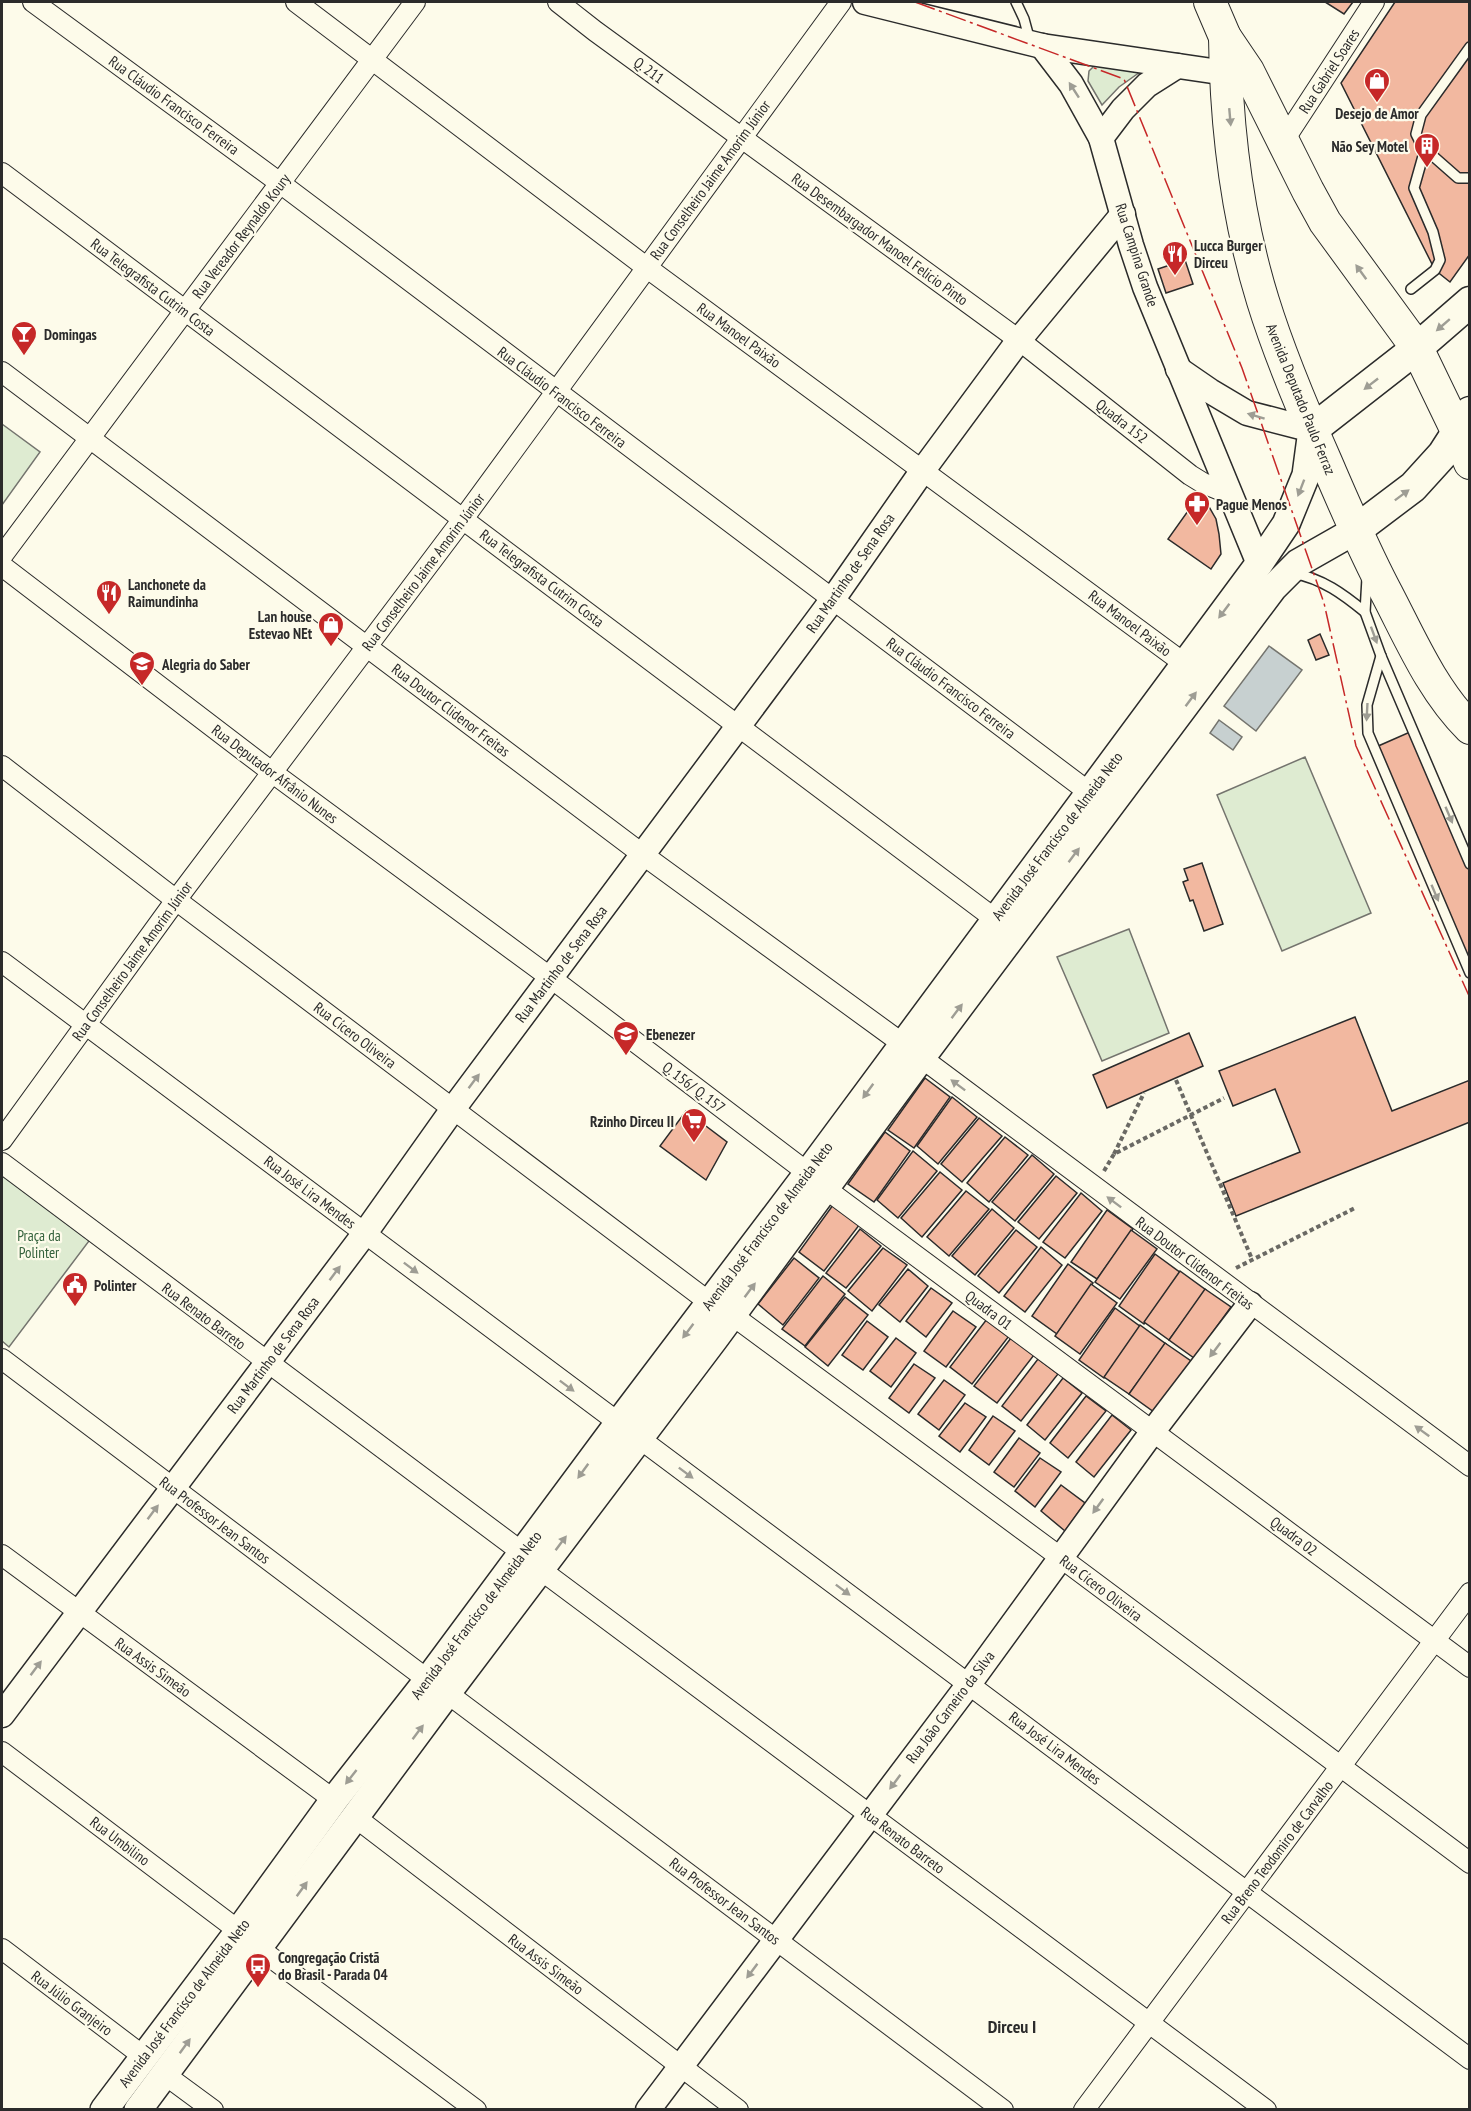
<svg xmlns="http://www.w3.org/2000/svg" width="1471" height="2111" font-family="'PT Sans Narrow',sans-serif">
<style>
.green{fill:#deebd1;stroke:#74746e;stroke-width:1.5}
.water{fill:#c7d0d0;stroke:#74746e;stroke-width:1.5}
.building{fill:#f2b8a0;stroke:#2b2b2b;stroke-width:1.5}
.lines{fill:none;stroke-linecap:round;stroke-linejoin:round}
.service-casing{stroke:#2b2b2b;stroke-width:12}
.minor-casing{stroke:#2b2b2b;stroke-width:22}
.tertiary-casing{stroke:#2b2b2b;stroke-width:27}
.secondary-casing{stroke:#2b2b2b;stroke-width:30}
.primary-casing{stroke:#2b2b2b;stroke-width:33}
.trunk-casing{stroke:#2b2b2b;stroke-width:34}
.path{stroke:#6a6964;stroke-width:4;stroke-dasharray:4.5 3;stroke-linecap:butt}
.service{stroke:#fdfbea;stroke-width:9}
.minor{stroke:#fdfbea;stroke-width:20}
.tertiary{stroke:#fdfbea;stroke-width:24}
.secondary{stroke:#fdfbea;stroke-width:27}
.primary{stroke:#fdfbea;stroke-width:30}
.trunk{stroke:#fdfbea;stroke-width:32}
.power{stroke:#c62828;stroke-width:1.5;stroke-dasharray:21 4.5 3 4.5;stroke-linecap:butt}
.oneway{fill:#9e9d94}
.labels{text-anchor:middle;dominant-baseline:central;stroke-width:4.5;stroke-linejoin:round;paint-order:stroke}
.street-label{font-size:15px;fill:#2b2b2b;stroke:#fdfbea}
.poi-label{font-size:15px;font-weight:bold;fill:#2b2b2b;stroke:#fdfbea;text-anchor:start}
.park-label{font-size:15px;fill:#34623c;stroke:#fdfbea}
.quarter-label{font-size:18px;font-weight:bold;fill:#2b2b2b;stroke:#fdfbea}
</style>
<rect width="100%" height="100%" fill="#fdfbea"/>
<!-- green -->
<g class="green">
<polygon points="1095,65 1140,72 1119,87 1102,105 1088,81 1089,71"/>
<polygon points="2,424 40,452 2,505"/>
<polygon points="1305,757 1371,913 1282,951 1217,795"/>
<polygon points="1129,929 1169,1033 1102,1061 1057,957"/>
<polygon points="2,1168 92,1237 9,1347 2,1341"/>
</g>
<!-- water -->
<g class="water">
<polygon points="1269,646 1302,670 1256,731 1224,706"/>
<polygon points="1219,720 1242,737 1233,750 1210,733"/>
</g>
<!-- building -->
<g class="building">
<polygon points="1325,2 1353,2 1344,14"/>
<polygon points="1395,2 1470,2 1470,254 1450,282 1435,270 1341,83"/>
<polygon points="1185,260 1193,284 1166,293 1158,269"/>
<polygon points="1198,497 1208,505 1216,519 1219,534 1221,554 1211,569 1168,539"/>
<polygon points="1320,634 1329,655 1316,660 1308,640"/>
<polygon points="1410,732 1470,871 1470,967 1376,747"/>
<polygon points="1202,863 1223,924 1204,931 1193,900 1190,901 1183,882 1188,880 1184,869"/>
<polygon points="1355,1017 1392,1111 1470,1080 1470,1122 1236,1216 1223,1183 1300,1152 1275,1089 1233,1106 1219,1071"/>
<polygon points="1189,1033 1203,1066 1107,1108 1093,1075"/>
<polygon points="925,1078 950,1097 914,1148 888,1130"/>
<polygon points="952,1097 977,1117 938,1164 917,1146"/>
<polygon points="686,1111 727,1142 706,1180 660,1146"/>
<polygon points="979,1118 1002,1136 962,1182 941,1164"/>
<polygon points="885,1132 910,1151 874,1202 848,1184"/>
<polygon points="1005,1137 1028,1155 989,1202 967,1183"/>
<polygon points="913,1151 937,1171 898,1218 877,1200"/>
<polygon points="1032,1155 1054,1174 1015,1221 992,1202"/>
<polygon points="940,1172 962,1190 922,1237 901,1218"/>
<polygon points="1056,1176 1077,1193 1039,1239 1018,1222"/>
<polygon points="966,1191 989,1209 949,1256 927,1237"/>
<polygon points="1081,1193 1102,1211 1065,1258 1043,1242"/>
<polygon points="833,1205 860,1224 824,1271 799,1252"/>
<polygon points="992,1209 1014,1228 975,1275 952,1256"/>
<polygon points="1107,1210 1133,1229 1097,1279 1071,1262"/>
<polygon points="860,1229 881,1246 846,1288 826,1273"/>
<polygon points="1016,1230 1037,1247 999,1293 978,1276"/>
<polygon points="1131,1230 1157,1249 1120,1299 1095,1282"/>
<polygon points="1041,1247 1062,1265 1025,1312 1004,1296"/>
<polygon points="883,1248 907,1265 872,1311 848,1291"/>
<polygon points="1155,1254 1181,1273 1144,1324 1119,1306"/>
<polygon points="794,1258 819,1278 783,1325 758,1304"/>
<polygon points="1068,1264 1093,1283 1057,1334 1032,1316"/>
<polygon points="908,1269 928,1286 900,1322 879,1305"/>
<polygon points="1180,1271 1206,1290 1169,1340 1144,1322"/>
<polygon points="823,1276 845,1294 805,1346 782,1329"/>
<polygon points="1091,1284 1117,1303 1080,1354 1055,1336"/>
<polygon points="931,1288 952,1303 926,1337 906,1321"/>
<polygon points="1205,1289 1231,1307 1194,1358 1169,1340"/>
<polygon points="845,1297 868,1315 828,1366 805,1347"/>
<polygon points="1115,1308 1141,1327 1104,1378 1079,1360"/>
<polygon points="953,1311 976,1327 946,1367 924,1351"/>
<polygon points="987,1319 1009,1336 972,1384 950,1367"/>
<polygon points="867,1321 888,1337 863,1370 842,1355"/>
<polygon points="1140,1325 1166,1344 1129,1394 1104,1377"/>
<polygon points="896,1338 916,1353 891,1387 870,1371"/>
<polygon points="1011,1338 1034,1355 997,1403 974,1386"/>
<polygon points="1165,1343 1191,1361 1154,1412 1129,1394"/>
<polygon points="1038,1359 1058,1374 1021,1421 1002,1406"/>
<polygon points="914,1364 935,1378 909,1413 889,1398"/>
<polygon points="1063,1378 1082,1393 1045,1440 1027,1425"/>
<polygon points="944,1380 965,1395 939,1430 918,1414"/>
<polygon points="1086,1396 1106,1411 1068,1458 1050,1443"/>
<polygon points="965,1403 986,1417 960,1452 939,1436"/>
<polygon points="1112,1415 1131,1430 1094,1477 1076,1462"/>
<polygon points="993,1416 1015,1431 989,1465 969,1450"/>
<polygon points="1019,1438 1040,1453 1014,1487 994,1472"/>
<polygon points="1040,1458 1061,1472 1035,1507 1015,1491"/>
<polygon points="1061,1485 1085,1503 1065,1531 1041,1511"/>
</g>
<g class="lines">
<defs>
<g id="service">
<polyline points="1016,2 1024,19 1030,41"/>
<polyline points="1470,47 1421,115 1416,134 1420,142 1425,149 1458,178 1470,178"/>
<polyline points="1411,289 1435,270 1440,260 1433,232 1414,188 1425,149"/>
<path d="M1293 573C1323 579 1343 594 1365 612"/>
<polyline points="1367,578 1365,612 1381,656 1470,864"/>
<polyline points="1381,656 1367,705 1368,733 1470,973"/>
</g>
<g id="minor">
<polyline points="33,2 280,183 1090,793"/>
<polyline points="296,2 646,267 1185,664"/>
<polyline points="558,2 595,31 1019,340 1190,475 1203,483 1230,494"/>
<polyline points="1284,140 1374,2"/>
<polyline points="2,173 995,919"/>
<polyline points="2,372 642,854 903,1044 1470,1466"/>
<polyline points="2,556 415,2"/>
<polyline points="2,566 273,773 551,978 808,1173"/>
<polyline points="2,766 176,900 709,1302"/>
<polyline points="2,962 1470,2059"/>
<polyline points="2,1140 176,900 463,519 841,2"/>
<polyline points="2,1163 523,1553"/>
<polyline points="826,1189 1470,1667"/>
<polyline points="732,1315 1060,1557 1470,1863"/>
<polyline points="2,1359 428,1680"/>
<polyline points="2,1555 334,1800"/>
<polyline points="541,1570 1266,2110"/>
<polyline points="447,1693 1003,2110"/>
<polyline points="2,1752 239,1931"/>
<polyline points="355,1817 738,2110"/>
<polyline points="257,1947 476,2110"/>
<polyline points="2,1949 143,2056"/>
<polyline points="164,2074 213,2110"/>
<polyline points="1084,2110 1470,1593"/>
</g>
<g id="tertiary">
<polyline points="865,2 1042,46 1226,73"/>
<polyline points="1042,46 1071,84 1101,138 1131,245 1145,287 1259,564"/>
<polyline points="1101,138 1123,109 1147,85 1177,66"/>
<polyline points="1178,369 1210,391 1247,413 1312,430"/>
<polyline points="2,1715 365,1233 453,1109 833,599 923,470 1019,340 1123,214"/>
<polyline points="648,2110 969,1684 1153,1431 1250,1304"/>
</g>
<g id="secondary">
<polyline points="104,2110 239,1931 334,1800 428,1680 618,1424 808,1173 1259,564 1286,524 1306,475 1312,430"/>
<polyline points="138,2110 447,1693 715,1338 921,1058 1273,588 1298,563 1356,530"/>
</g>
<g id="primary">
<polyline points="1312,430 1417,348 1470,302"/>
<polyline points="1356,530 1413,487 1443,454 1470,412"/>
</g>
<g id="trunk">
<polyline points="1210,2 1225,37 1248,71 1308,191 1325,222 1417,348 1458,433 1470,463"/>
<path d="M1225 37C1226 126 1237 217 1263 301 1280 356 1303 410 1326 462 1345 506 1364 551 1387 594 1411 640 1432 690 1470 728"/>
</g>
</defs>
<!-- service casing -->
<use href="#service" class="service-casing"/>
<!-- minor casing -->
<use href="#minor" class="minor-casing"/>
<!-- tertiary casing -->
<use href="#tertiary" class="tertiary-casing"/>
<!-- secondary casing -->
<use href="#secondary" class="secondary-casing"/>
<!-- primary casing -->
<use href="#primary" class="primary-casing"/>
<!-- trunk casing -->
<use href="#trunk" class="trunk-casing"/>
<!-- path -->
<g class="path">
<polyline points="1176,1080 1252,1259"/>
<polyline points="1114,1154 1144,1093"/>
<polyline points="1104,1171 1114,1154 1224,1098"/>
<polyline points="1236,1268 1355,1208"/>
</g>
<!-- service -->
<use href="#service" class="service"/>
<!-- minor -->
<use href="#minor" class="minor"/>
<!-- tertiary -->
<use href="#tertiary" class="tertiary"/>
<!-- secondary -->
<use href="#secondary" class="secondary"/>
<!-- primary -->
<use href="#primary" class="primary"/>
<!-- trunk -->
<use href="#trunk" class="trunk"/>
<!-- power -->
<polyline class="power" points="915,2 1124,79 1242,368 1324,603 1356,746 1470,998"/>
</g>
<!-- one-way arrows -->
<defs><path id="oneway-solid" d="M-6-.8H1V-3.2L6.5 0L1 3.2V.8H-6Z" transform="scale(1.5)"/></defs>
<g class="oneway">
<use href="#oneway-solid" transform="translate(1074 90) rotate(-123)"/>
<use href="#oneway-solid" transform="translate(1230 117) rotate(85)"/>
<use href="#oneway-solid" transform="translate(1361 272) rotate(-126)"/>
<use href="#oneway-solid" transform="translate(1443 325) rotate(139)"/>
<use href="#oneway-solid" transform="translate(1371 384) rotate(142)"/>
<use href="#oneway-solid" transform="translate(1256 416) rotate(-163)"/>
<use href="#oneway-solid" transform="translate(1301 488) rotate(111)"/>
<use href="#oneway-solid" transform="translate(1402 495) rotate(-37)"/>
<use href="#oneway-solid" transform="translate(1224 611) rotate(127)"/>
<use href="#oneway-solid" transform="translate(1374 635) rotate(70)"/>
<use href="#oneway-solid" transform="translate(1191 699) rotate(-53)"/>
<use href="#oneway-solid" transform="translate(1367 712) rotate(93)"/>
<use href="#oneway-solid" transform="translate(1449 815) rotate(67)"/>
<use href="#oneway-solid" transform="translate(1074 855) rotate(-53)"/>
<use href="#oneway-solid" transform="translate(1435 893) rotate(67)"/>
<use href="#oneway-solid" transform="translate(957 1011) rotate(-53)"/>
<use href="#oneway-solid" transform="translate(474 1081) rotate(-53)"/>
<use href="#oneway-solid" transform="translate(958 1085) rotate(-143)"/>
<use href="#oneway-solid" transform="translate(868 1091) rotate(126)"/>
<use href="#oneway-solid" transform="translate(1114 1202) rotate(-143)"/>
<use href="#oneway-solid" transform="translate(411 1268) rotate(37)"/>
<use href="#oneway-solid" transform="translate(335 1273) rotate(-53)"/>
<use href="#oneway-solid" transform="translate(750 1290) rotate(-53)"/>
<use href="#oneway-solid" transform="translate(688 1331) rotate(127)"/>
<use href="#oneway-solid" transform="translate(1215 1350) rotate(127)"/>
<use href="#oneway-solid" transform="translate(567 1386) rotate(37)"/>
<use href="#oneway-solid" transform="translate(1422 1431) rotate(-144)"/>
<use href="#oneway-solid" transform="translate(583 1471) rotate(126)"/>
<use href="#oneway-solid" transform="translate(686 1473) rotate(37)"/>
<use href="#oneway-solid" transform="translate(1098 1506) rotate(126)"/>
<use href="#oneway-solid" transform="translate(153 1512) rotate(-53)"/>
<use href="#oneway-solid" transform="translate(561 1543) rotate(-53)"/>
<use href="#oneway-solid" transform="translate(843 1590) rotate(37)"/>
<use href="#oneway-solid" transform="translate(36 1668) rotate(-53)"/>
<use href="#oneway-solid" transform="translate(418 1732) rotate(-53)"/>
<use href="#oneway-solid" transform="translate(351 1777) rotate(128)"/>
<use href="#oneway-solid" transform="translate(895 1782) rotate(127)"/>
<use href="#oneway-solid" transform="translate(302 1889) rotate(-54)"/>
<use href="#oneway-solid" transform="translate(752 1971) rotate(127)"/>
<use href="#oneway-solid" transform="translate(185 2046) rotate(-54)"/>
</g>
<!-- icons -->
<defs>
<symbol id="shop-pin" viewBox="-11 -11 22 30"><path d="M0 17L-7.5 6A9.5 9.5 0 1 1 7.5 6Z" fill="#c62828" stroke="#fdfbea"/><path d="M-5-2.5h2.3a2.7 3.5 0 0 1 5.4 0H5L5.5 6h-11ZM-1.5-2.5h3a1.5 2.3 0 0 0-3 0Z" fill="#fff"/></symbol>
<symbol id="building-pin" viewBox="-11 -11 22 30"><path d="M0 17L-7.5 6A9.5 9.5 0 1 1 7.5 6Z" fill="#c62828" stroke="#fdfbea"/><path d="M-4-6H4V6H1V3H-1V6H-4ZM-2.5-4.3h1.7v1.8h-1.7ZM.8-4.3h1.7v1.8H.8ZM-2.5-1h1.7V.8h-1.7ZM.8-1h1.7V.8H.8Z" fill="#fff"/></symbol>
<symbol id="restaurant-pin" viewBox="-11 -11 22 30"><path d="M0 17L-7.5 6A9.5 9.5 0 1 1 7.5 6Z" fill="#c62828" stroke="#fdfbea"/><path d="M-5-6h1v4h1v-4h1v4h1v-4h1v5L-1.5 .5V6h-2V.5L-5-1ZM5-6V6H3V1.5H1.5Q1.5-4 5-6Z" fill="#fff"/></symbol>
<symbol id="bar-pin" viewBox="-11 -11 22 30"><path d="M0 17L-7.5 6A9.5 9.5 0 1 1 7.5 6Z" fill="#c62828" stroke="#fdfbea"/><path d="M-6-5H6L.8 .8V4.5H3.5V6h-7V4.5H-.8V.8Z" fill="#fff"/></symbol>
<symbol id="pharmacy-pin" viewBox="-11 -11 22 30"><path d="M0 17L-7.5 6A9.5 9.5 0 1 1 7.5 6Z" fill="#c62828" stroke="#fdfbea"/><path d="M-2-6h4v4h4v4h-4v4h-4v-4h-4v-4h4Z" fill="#fff"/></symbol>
<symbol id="school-pin" viewBox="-11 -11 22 30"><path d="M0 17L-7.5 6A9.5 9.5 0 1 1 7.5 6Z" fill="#c62828" stroke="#fdfbea"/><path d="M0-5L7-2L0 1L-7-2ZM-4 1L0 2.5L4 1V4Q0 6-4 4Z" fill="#fff"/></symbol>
<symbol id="supermarket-pin" viewBox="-11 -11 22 30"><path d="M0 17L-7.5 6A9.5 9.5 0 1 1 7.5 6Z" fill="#c62828" stroke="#fdfbea"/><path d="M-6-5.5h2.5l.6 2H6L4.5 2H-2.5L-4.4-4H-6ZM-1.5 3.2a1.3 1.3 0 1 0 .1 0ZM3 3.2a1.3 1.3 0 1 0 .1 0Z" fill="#fff"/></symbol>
<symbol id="civic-pin" viewBox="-11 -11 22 30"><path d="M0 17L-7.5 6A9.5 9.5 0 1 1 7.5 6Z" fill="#c62828" stroke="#fdfbea"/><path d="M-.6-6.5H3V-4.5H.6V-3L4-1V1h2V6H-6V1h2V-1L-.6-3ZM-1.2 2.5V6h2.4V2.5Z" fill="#fff"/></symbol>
<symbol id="bus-pin" viewBox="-11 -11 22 30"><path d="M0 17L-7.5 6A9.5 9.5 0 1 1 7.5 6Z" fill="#c62828" stroke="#fdfbea"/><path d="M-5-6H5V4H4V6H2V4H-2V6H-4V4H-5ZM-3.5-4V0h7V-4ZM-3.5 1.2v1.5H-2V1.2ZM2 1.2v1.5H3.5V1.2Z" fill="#fff"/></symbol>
</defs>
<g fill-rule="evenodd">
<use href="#shop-pin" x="1362" y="66" width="30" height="40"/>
<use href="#building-pin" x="1412" y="131" width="30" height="40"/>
<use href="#restaurant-pin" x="1160" y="239" width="30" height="40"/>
<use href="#bar-pin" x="9" y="319" width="30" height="40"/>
<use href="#pharmacy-pin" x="1182" y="489" width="30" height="40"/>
<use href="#restaurant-pin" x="94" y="578" width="30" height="40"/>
<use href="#shop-pin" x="316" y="610" width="30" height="40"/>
<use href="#school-pin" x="127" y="649" width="30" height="40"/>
<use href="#school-pin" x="611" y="1019" width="30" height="40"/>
<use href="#supermarket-pin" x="679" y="1106" width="30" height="40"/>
<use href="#civic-pin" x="60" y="1270" width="30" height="40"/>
<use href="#bus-pin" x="243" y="1951" width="30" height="40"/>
</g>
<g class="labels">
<!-- street labels -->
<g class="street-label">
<text transform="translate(649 70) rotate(36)">Q. 211</text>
<text transform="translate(1329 71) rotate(-57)">Rua Gabriel Soares</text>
<text transform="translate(174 105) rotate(36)">Rua Cláudio Francisco Ferreira</text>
<text transform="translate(710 180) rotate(-54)">Rua Conselheiro Jaime Amorim Júnior</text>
<text transform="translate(241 236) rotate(-53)">Rua Vereador Reynaldo Koury</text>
<text transform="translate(880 239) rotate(36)">Rua Desembargador Manoel Felicio Pinto</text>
<text transform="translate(1137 255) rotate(72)">Rua Campina Grande</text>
<text transform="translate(153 287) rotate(37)">Rua Telegrafista Cutrim Costa</text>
<text transform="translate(739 335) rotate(36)">Rua Manoel Paixão</text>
<text transform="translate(562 397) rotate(37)">Rua Cláudio Francisco Ferreira</text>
<text transform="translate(1301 399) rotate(68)">Avenida Deputado Paulo Ferraz</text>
<text transform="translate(1122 421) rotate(38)">Quadra 152</text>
<text transform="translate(423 572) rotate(-53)">Rua Conselheiro Jaime Amorim Júnior</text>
<text transform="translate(850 573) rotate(-55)">Rua Martinho de Sena Rosa</text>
<text transform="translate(542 578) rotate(37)">Rua Telegrafista Cutrim Costa</text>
<text transform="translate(1130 623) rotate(37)">Rua Manoel Paixão</text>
<text transform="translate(951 688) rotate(37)">Rua Cláudio Francisco Ferreira</text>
<text transform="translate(451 710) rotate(37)">Rua Doutor Clidenor Freitas</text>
<text transform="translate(275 774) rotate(37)">Rua Deputador Afrânio Nunes</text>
<text transform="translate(1057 836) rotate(-53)">Avenida José Francisco de Almeida Neto</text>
<text transform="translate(132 961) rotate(-54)">Rua Conselheiro Jaime Amorim Júnior</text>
<text transform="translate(561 964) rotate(-53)">Rua Martinho de Sena Rosa</text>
<text transform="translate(355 1035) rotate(37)">Rua Cícero Oliveira</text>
<text transform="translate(694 1087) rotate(37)">Q. 156/ Q. 157</text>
<text transform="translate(310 1192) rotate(37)">Rua José Lira Mendes</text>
<text transform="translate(767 1226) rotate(-53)">Avenida José Francisco de Almeida Neto</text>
<text transform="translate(1195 1263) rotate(37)">Rua Doutor Clidenor Freitas</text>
<text transform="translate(989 1310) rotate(37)">Quadra 01</text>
<text transform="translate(204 1316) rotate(37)">Rua Renato Barreto</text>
<text transform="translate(273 1355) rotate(-53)">Rua Martinho de Sena Rosa</text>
<text transform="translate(215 1520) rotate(37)">Rua Professor Jean Santos</text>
<text transform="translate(1294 1536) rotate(37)">Quadra 02</text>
<text transform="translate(1101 1588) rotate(37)">Rua Cícero Oliveira</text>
<text transform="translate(476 1615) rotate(-53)">Avenida José Francisco de Almeida Neto</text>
<text transform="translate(153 1667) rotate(36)">Rua Assis Simeão</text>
<text transform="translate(950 1707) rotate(-53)">Rua João Carneiro da Silva</text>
<text transform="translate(1055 1748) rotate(37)">Rua José Lira Mendes</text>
<text transform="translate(903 1840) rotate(37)">Rua Renato Barreto</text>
<text transform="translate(120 1841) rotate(37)">Rua Umbilino</text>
<text transform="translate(1277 1852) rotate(-53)">Rua Breno Teodomiro de Carvalho</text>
<text transform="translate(725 1901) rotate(37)">Rua Professor Jean Santos</text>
<text transform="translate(546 1964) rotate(37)">Rua Assis Simeão</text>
<text transform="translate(72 2003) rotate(37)">Rua Júlio Granjeiro</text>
<text transform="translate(184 2003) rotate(-53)">Avenida José Francisco de Almeida Neto</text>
</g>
<!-- poi labels -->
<g class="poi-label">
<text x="1377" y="113" text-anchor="middle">Desejo de Amor</text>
<text x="1408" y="146" text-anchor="end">Não Sey Motel</text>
<text x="1194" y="245">Lucca Burger<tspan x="1194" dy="17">Dirceu</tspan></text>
<text x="44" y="334">Domingas</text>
<text x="1216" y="504">Pague Menos</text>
<text x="128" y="584">Lanchonete da<tspan x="128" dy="17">Raimundinha</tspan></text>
<text x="312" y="616" text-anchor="end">Lan house<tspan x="312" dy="17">Estevao NEt</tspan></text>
<text x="162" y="664">Alegria do Saber</text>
<text x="646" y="1034">Ebenezer</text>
<text x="674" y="1121" text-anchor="end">Rzinho Dirceu II</text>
<text x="94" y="1285">Polinter</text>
<text x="278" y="1957">Congregação Cristã<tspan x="278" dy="17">do Brasil - Parada 04</tspan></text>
</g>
<!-- park labels -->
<g class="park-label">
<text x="39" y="1235">Praça da<tspan x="39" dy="17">Polinter</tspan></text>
</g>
<!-- quarter labels -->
<g class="quarter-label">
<text x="1012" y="2026">Dirceu I</text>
</g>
</g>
<!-- border -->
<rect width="1471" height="2111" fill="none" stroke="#2b2b2b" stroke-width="6"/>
</svg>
